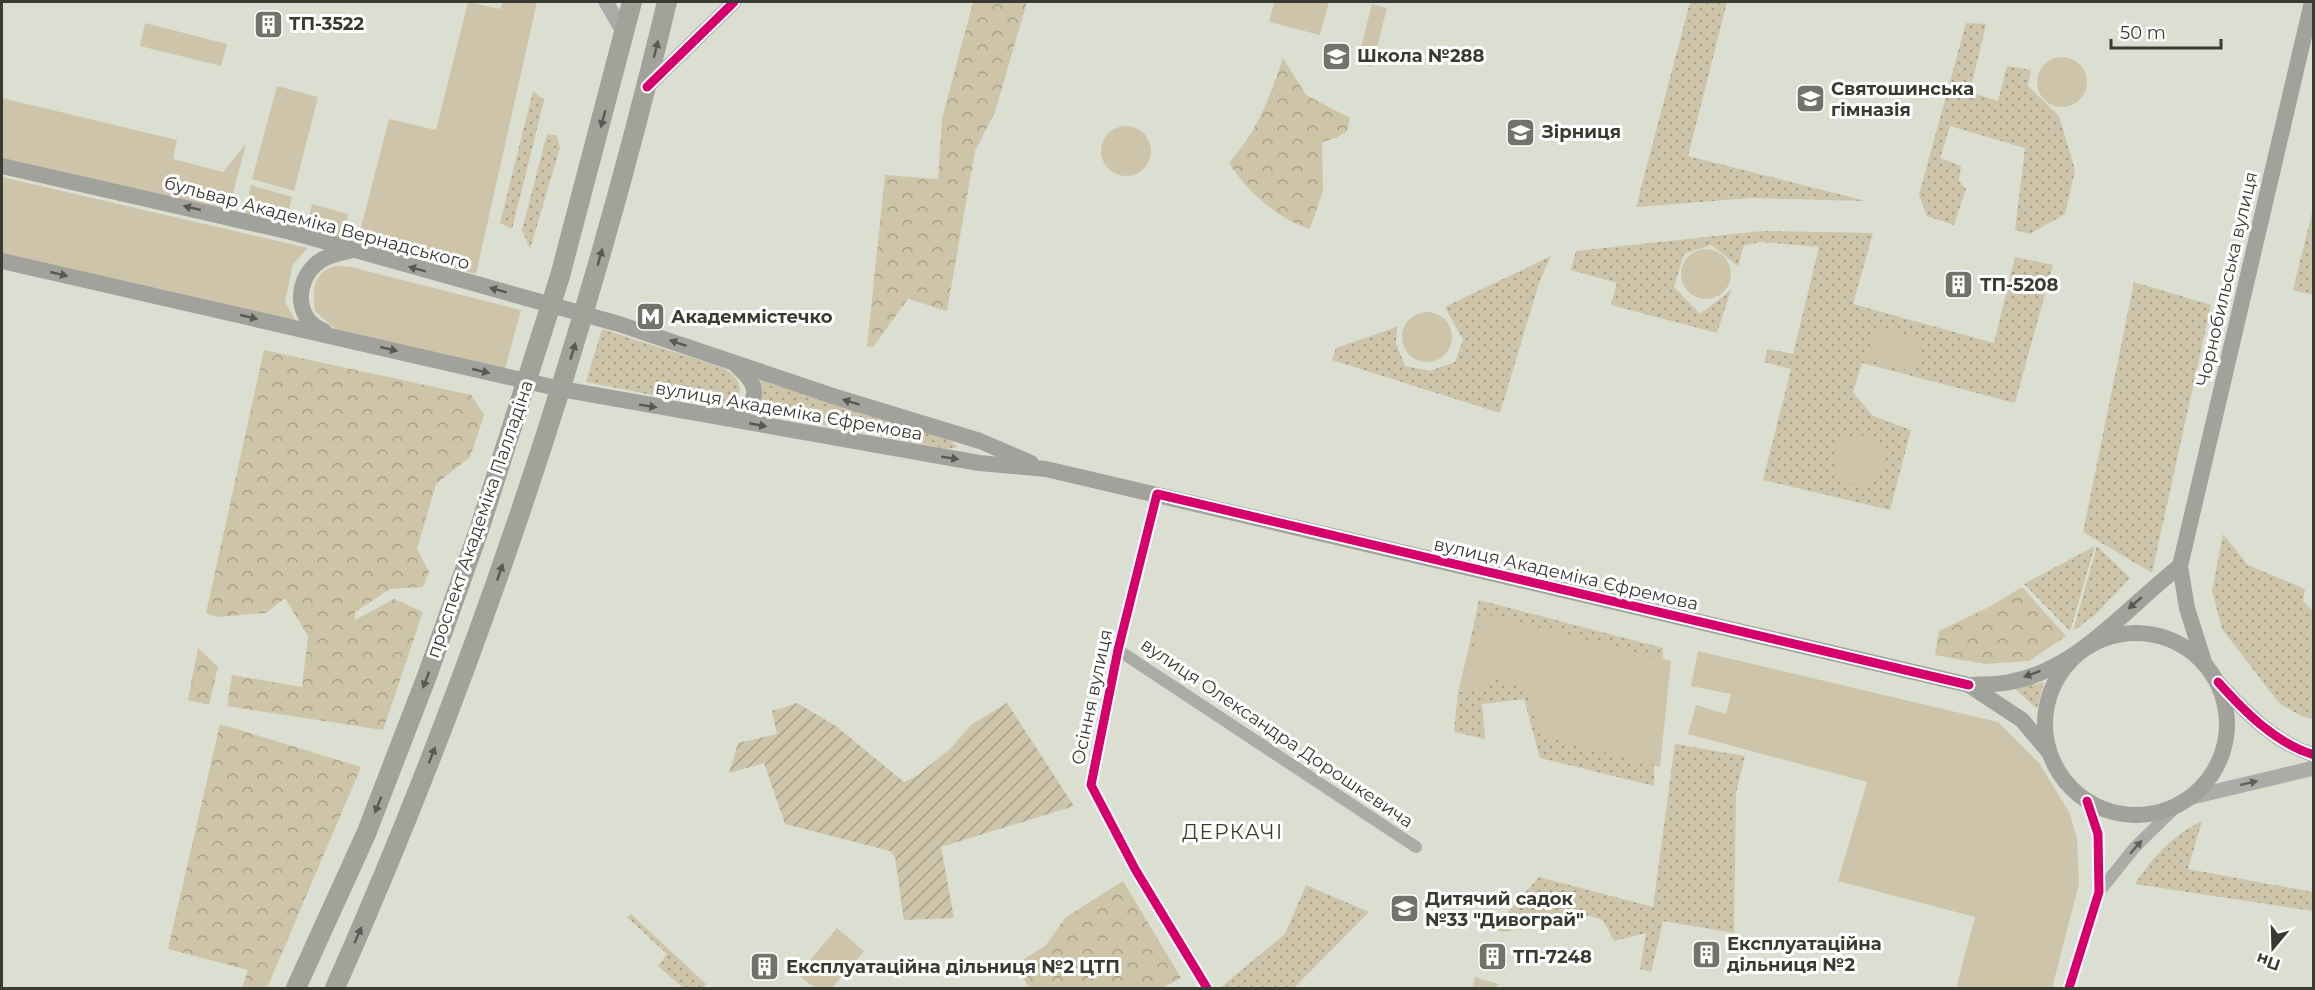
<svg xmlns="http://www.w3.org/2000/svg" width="2315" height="990" font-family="Montserrat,sans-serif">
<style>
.grass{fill:url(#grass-dots)}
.forest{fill:url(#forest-crowns)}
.park{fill:#cdc4aa}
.garden{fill:url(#garden-furrows)}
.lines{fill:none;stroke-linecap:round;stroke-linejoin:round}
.minor{stroke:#abaca8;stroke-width:12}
.tertiary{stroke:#abaca8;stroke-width:15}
.secondary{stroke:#a2a29c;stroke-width:16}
.trunk{stroke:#a2a29b;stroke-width:20}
.cycleway-casing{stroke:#fff;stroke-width:13}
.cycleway{stroke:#d6006c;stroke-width:9}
.oneway{fill:#585a52}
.oneway2{fill:#60635b}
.labels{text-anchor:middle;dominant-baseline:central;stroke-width:6;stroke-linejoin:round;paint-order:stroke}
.poi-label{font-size:18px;font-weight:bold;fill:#383b32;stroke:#fff;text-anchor:start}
.street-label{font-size:18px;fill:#383b32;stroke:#fff}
.neighbourhood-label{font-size:20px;letter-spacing:1.5px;fill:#373d2b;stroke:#fff}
</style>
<defs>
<pattern id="grass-dots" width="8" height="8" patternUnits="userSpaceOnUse" patternTransform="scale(1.5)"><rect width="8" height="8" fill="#cdc4aa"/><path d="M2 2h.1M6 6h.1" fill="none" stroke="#a7a08b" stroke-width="1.8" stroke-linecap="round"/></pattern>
<pattern id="forest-crowns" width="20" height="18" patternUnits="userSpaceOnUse" patternTransform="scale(1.5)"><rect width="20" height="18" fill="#cec4a7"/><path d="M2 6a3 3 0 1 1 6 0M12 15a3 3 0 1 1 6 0" fill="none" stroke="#a8a089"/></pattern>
<pattern id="garden-furrows" width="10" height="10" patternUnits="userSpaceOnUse" patternTransform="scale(1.5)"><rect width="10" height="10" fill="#cdc4aa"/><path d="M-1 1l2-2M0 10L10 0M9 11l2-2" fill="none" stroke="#a7a08b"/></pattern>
</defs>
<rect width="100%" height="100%" fill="#dbdfd2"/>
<!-- grass -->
<g class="grass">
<polygon points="1690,2 1727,2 1688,156 1866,201 1751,198 1636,207"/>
<polygon points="1966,23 1986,24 1970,92 1998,101 2007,66 2031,70 2028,86 2059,116 2075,170 2065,214 2030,234 2015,230 2025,148 1950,126 1940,158 1961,166 1959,181 1966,189 1954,225 1927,216 1919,195"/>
<polygon points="533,91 544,100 512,229 500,223"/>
<polygon points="547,134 557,136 560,148 530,249 522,230"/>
<polygon points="2313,208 2314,295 2313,295 2293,290"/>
<polygon points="1762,231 1873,233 1853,304 1994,343 2015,257 2053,265 2015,403 1862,363 1853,392 1873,416 1911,430 1890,510 1763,480 1791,369 1764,362 1768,349 1793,354 1819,247 1762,242 1744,245 1738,266 1711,245 1684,254 1674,287 1700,314 1731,290 1717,333 1611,305 1617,283 1571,270 1576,251"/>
<polygon points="1551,256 1539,283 1500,413 1332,360 1336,348 1397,327 1396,343 1405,366 1430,371 1455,362 1463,340 1445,307"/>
<polygon points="2134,282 2211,305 2152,573 2083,532"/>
<path d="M602 329 724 368C749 385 744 402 714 407L586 382Z"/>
<path d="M760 380 950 440 958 447 947 449 753 411C762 402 766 393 760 380Z"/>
<polygon points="2223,534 2248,565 2305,589 2303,601 2313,611 2313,719 2301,716 2279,703 2222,629 2212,591"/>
<polygon points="2095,546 2070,631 2024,584"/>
<polygon points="2097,546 2130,578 2096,614 2073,631"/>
<polygon points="1479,600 1663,648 1660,696 1620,754 1654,765 1654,786 1540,758 1524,699 1482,704 1485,739 1454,732 1458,692 1486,686 1495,653 1469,647"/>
<polygon points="2044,682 2037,709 2014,688"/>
<polygon points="1675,744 1745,756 1736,793 1734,933 1663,921 1651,972 1640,969 1646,933 1614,941 1603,920 1579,913 1561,921 1544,914 1529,913 1509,932 1492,930 1539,877 1653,907"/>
<path d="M2202 821 2188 869 2313 892V911L2135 884C2153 856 2173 835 2202 821Z"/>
<polygon points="1306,885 1369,912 1294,988 1220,988 1285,934"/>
<polygon points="631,914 706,984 703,988 683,988 658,966 667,954 627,917"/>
</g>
<!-- forest -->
<g class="forest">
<polygon points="973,2 1027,2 995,112 975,151 947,311 908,299 873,347 867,346 885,175 938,179 942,119"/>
<path d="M1283 58 1306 95 1350 118 1347 131 1336 138 1322 142 1323 191 1310 229C1276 218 1248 192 1229 163 1259 128 1268 101 1283 58Z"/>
<polygon points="264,350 471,395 484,415 470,457 436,484 417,549 429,572 423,587 390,589 355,612 355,620 394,599 423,612 383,730 227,706 232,675 302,687 308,636 285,598 266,613 218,617 206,613"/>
<polygon points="2022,587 2066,636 2029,661 1985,664 1935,655 1939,631 1991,606"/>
<polygon points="198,648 218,667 209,705 188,700"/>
<polygon points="220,724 361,767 267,988 242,988 248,970 168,949"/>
<polygon points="1123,881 1181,978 1163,988 1029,988 1016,964 1045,946 1066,917"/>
</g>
<!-- park -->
<g class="park">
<polygon points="468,2 500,9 503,2 537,2 476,274 357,243 389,119 436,130"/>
<polygon points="1274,2 1329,2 1320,35 1269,22"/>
<polygon points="1372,4 1387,8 1372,67 1357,63"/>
<polygon points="145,23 227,44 221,66 140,46"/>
<circle cx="2062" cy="82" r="25"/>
<polygon points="277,86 318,97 294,191 252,179"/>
<polygon points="2,98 177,140 173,159 223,172 246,144 227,215 2,163"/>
<circle cx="1126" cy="151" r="25"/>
<polygon points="2,177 308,248 293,264 285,302 298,324 2,255"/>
<polygon points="251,185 292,197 284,228 244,218"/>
<polygon points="312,204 348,214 343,240 305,232"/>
<circle cx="1706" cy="274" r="25"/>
<path d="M336 266 351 267 521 310 505 369 336 330 315 311C312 290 313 272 336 266Z"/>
<circle cx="1427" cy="337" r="25"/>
<polygon points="1876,327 1924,341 1915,372 1867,359"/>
<circle cx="1859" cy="460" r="25"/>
<polygon points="1482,613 1671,661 1660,767 1543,736 1525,687 1489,677 1486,686 1458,692 1469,647 1474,648"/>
<polygon points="1698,651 1998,722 2039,763 2069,812 2077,838 2079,884 2052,988 1956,988 1975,917 1838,881 1867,782 1688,734 1696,705 1726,714 1731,694 1691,686"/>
<polygon points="837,928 864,951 832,988 815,988 798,975"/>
<polygon points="1475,977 1498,984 1496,988 1473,988"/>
</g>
<!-- garden -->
<polygon class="garden" points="797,703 836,726 904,782 918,775 951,748 971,725 1007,703 1074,806 941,847 954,918 904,920 895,857 890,851 785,824 764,763 729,773 738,743 777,734 772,711"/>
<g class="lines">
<!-- minor -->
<g class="minor">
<polyline points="1157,494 1118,650 1091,785 1135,869 1207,988"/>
<polyline points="1118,650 1416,847"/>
<polyline points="2099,892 2135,847 2177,806"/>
<polyline points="2069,988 2099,892 2098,834 2087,801"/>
</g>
<!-- tertiary -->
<g class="tertiary">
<polyline points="606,2 625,35"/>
<polyline points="647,87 734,2"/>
<path d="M2218 682C2244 711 2275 743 2314 755"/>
<polyline points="2192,797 2314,768"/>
</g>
<!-- secondary -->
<g class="secondary">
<polyline points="2,166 291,232 619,324 839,398 980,441 1031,463"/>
<path d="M2 261 561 389 979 463 1046 469 1969 685C1982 684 1997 685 2010 682 2078 670 2128 606 2180 566"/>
<path d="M324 331C296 320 294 285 315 265 324 256 337 253 349 251"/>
<path d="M722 413H739C764 397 755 382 737 366"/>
<circle cx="2136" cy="724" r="91"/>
<polyline points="2204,662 2187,608 2180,566 2312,2"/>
<polyline points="1969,685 2022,720 2048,751"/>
</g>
<!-- trunk -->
<g class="trunk">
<polyline points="296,988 366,834 427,676 479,530 560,276 632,2"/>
<path d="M335 988C476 670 586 340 667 2"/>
</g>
<defs>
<g id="cycleway">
<polyline points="647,87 734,2"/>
<path d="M2218 682C2244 711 2275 743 2314 755"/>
<polyline points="1207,988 1135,869 1091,785 1118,650 1157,494 1969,685"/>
<polyline points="2069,988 2099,892 2098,834 2087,801"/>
</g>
</defs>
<!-- cycleway casing -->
<use href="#cycleway" class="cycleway-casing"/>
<!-- cycleway -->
<use href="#cycleway" class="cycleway"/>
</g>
<!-- one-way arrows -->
<defs><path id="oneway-solid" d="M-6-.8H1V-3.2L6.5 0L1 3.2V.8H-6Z" transform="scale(1.5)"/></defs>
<g class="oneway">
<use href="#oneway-solid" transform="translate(656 49) rotate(-76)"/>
<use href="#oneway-solid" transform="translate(603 119) rotate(105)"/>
<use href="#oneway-solid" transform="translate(192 208) rotate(-167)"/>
<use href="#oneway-solid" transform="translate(600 257) rotate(-74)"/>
<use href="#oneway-solid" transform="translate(417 269) rotate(-165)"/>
<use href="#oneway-solid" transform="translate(59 274) rotate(13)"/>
<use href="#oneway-solid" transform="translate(498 290) rotate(-165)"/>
<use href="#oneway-solid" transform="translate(249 317) rotate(13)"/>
<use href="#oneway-solid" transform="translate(678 343) rotate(-161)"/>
<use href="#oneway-solid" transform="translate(389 349) rotate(13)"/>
<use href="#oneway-solid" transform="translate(573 351) rotate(-73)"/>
<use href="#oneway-solid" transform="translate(481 371) rotate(13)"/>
<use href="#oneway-solid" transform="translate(851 402) rotate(-163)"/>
<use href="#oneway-solid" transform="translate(648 406) rotate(9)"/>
<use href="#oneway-solid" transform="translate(758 425) rotate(11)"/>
<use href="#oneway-solid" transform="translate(950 458) rotate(9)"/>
<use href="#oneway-solid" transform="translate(500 572) rotate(-71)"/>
<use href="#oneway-solid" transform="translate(2135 603) rotate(139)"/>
<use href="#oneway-solid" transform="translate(2032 674) rotate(160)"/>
<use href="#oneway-solid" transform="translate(426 680) rotate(111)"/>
<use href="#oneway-solid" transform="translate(432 755) rotate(-69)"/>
<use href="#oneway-solid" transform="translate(378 805) rotate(112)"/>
<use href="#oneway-solid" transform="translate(358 935) rotate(-66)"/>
</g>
<g class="oneway2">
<use href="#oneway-solid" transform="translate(2249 783) rotate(-13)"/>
<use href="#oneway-solid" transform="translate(2136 847) rotate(-48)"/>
</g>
<!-- icons -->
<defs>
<symbol id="building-square" viewBox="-11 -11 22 22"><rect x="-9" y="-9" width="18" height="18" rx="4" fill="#71746a" stroke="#fff"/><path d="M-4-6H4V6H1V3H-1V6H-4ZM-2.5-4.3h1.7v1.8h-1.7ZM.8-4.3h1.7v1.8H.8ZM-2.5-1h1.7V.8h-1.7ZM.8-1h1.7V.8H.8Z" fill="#fff"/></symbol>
<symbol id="school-square" viewBox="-11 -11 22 22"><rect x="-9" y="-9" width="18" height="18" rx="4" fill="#71746a" stroke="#fff"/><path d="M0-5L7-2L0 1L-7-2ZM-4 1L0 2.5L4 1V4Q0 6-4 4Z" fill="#fff"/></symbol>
<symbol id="metro-square" viewBox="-11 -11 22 22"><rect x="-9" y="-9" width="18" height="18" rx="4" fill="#71746a" stroke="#fff"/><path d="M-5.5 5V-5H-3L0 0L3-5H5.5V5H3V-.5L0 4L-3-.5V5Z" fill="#fff"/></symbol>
</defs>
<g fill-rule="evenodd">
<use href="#building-square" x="252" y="8" width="33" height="33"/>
<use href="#school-square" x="1320" y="40" width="33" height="33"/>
<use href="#school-square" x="1794" y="82" width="33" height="33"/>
<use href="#school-square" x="1504" y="116" width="33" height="33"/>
<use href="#building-square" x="1942" y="268" width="33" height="33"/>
<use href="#metro-square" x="634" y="300" width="33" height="33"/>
<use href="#school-square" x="1388" y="892" width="33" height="33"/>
<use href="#building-square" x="1690" y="938" width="33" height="33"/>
<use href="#building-square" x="1476" y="940" width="33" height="33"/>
<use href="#building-square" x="748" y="950" width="33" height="33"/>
</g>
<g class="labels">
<!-- poi labels -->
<g class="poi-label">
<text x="289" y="24">ТП-3522</text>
<text x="1357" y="56">Школа №288</text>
<text x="1831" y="89">Святошинська<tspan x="1831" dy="21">гімназія</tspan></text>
<text x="1542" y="132">Зірниця</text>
<text x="1980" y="285">ТП-5208</text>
<text x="671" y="317">Академмістечко</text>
<text x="1425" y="899">Дитячий садок<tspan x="1425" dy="21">№33 "Дивограй"</tspan></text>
<text x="1727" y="944">Експлуатаційна<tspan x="1727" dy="21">дільниця №2</tspan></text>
<text x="1513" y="957">ТП-7248</text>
<text x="786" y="967">Експлуатаційна дільниця №2 ЦТП</text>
</g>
<!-- street labels -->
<g class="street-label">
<text transform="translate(317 223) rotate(15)">бульвар Академіка Вернадського</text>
<text transform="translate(2227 279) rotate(-77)">Чорнобильська вулиця</text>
<text transform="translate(789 411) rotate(10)">вулиця Академіка Єфремова</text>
<text transform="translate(480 519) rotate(-71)">проспект Академіка Палладіна</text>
<text transform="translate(1566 574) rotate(13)">вулиця Академіка Єфремова</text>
<text transform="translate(1092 697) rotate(-78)">Осіння вулиця</text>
<text transform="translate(1277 733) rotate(34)">вулиця Олександра Дорошкевича</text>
</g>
<!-- neighbourhood labels -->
<g class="neighbourhood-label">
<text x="1233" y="832">ДЕРКАЧІ</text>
</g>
</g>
<!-- border -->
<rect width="2315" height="990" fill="none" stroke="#383b32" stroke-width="6"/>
<!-- north arrow -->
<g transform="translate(2273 948) rotate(199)" stroke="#ffffff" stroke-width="4.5" paint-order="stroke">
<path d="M0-4.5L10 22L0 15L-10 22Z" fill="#383b32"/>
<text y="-9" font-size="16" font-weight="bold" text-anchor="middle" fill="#383b32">Пн</text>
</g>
<!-- scale -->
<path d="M2111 39v9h110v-9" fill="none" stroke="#383b32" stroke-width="3"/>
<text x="2120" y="39" font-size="18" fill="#383b32" stroke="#ffffff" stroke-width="4.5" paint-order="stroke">50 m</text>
</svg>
